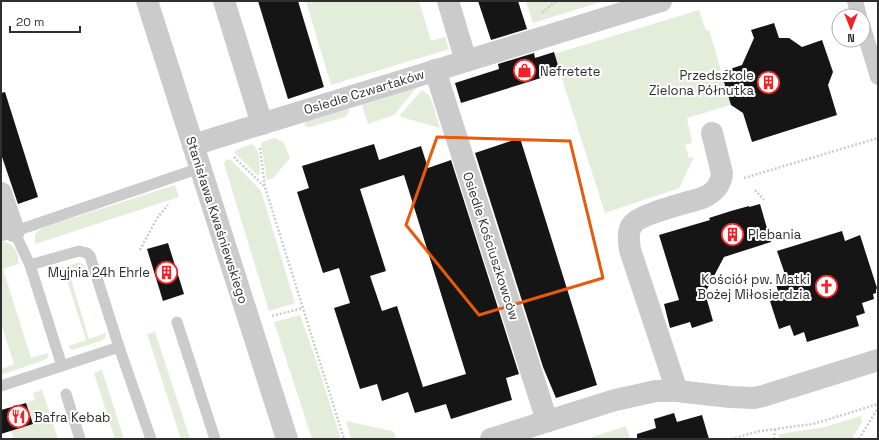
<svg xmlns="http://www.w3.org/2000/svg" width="879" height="440" font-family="'Space Grotesk',sans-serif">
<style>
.green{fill:#e3edda}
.building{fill:#151515;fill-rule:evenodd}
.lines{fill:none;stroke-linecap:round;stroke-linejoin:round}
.path{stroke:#cbcbcb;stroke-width:2.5;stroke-dasharray:2 2;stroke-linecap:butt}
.service{stroke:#cbcbcb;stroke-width:11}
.pedestrian{stroke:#cbcbcb;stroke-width:16}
.minor{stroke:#cbcbcb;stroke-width:22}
.marked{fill:none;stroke:#e8590c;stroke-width:3;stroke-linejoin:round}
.labels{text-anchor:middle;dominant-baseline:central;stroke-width:4;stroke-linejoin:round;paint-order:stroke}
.poi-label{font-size:13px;fill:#2e2e2e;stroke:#fff;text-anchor:start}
.street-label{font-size:13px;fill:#2e2e2e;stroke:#fff}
</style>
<rect width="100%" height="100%" fill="#fff"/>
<!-- green -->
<g class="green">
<polygon points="306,1 419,1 431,41 445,37 449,49 331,85"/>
<polygon points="526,1 604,1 533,23"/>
<polygon points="699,10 706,31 709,30 731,105 687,118 692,143 685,145 689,158 694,157 679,188 605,213 554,54"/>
<polygon points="417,87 394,115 368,124 362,106 363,102"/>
<polygon points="422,90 430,96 440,128 401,117 400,115"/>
<polygon points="347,107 349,112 345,117 310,127 305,126 305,120"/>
<polygon points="275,138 284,143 290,158 273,178 267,180 261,144 262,142"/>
<path d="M252 144C261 150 259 164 260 173L258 176 235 153 236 150Z"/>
<polygon points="228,159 231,160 261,191 295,303 269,311 225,167 224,162"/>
<polygon points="175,185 179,197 35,244 35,234 42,228"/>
<path d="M1 242C13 241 20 254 18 264L3 269 31 358 48 353C49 356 48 358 45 360L3 374H1V369L14 364 1 324Z"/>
<polygon points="79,262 83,265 85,267 69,272 89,339 106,333 105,338 103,340 72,350 68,346 86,340 65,274 48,279 48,275 50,272"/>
<polygon points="300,315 317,363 341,439 312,439 274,322"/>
<polygon points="155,332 190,439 181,439 147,334"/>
<polygon points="102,370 124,439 115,439 94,373"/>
<polygon points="42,390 58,439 14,439 11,431 33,424 26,403 35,400 33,393"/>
<polygon points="861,416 862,422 852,439 779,439 779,434 825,427"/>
<polygon points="346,421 392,431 395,434 396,439 351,439"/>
<polygon points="626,426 630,439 592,439 589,438"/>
</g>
<!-- building -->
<g class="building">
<polygon points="258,1 298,1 324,87 288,99"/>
<polygon points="478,1 518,1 527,29 491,40"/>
<polygon points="774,23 779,38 789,38 802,47 822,40 833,72 828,85 837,115 752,142 743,113 731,105 721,72 742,65 754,38 751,30"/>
<polygon points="554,52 560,72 461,103 455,83 499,69 498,64 534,53 535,58"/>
<polygon points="5,92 38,197 18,204 1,154 1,93"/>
<polygon points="520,138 597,385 556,398 543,367 475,153"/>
<path d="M374 144 379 160 421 146 428 168 451 160 519 374 506 378 512 400 451 419 446 404 415 413 408 392 382 401 377 384 360 389 334 308 350 303 339 268 323 273 297 192 309 188 302 166ZM404 175 466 374 423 387 397 306 382 311 370 276 386 271 360 189Z"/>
<polygon points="760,204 771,242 724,257 705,293 713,321 692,328 690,322 670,328 664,304 679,300 659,235 710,220 709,218 731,211 749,206 749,207"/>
<polygon points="842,231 845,241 860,235 877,288 876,290 876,293 873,294 874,299 862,303 865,313 856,316 859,326 807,342 804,332 794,336 790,325 779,329 769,298 779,295 776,284 787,280 777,251"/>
<polygon points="168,243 184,294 163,301 147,249"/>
<polygon points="26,403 33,424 1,434 1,410"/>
<polygon points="674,413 677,422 702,415 709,439 637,439 637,434 656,428 654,419"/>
</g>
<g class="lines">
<!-- path -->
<g class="path">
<polyline points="542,13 556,1"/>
<polyline points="260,148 265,187 344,439"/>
<polyline points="234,157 265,187"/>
<polyline points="744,178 878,138"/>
<polyline points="755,190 764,200"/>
<polyline points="140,250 157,218 168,205"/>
<polyline points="272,316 303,308"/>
<polyline points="731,439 760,431 813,424 878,404"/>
<polyline points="774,439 775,429"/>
<polyline points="859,439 878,408"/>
</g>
<!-- service -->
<g class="service">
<polyline points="14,231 30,265 62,366"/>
<polyline points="1,236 200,168"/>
<polyline points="30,265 79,251 87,253 90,256 119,347 151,439"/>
<polyline points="177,322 215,439"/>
<polyline points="1,386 119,347"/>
<polyline points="66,394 80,439"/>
</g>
<!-- pedestrian -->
<g class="pedestrian">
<polyline points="855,1 859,16"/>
<polyline points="863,28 878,77"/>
</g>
<!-- minor -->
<g class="minor">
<polyline points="147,1 287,439"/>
<polyline points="224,1 262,124"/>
<polyline points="448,1 466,61"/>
<polyline points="435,70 547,421"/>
<polyline points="193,145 661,1"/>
<polyline points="1,193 14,231"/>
<path d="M677 391 630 250C629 242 627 232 632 225 639 214 687 203 702 198 714 193 721 186 722 173L712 133"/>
<polyline points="491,439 615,400 656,391 677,391 730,397 754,398 763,396 878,360"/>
</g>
</g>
<!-- marked area -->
<path class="marked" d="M437 137 570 141 603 278 479 315 406 225Z"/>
<!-- icons -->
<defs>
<symbol id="shop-ring" viewBox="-11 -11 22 22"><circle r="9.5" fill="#fff" stroke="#f32226" stroke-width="1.5"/><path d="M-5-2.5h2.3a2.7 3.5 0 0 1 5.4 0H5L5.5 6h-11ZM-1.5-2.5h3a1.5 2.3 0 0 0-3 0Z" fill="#f32226"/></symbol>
<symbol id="building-ring" viewBox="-11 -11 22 22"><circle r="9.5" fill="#fff" stroke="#f32226" stroke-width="1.5"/><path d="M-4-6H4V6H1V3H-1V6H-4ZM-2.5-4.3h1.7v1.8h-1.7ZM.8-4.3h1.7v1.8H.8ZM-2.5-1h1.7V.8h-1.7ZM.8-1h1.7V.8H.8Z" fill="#f32226"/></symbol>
<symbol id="church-ring" viewBox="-11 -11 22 22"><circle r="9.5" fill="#fff" stroke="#f32226" stroke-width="1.5"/><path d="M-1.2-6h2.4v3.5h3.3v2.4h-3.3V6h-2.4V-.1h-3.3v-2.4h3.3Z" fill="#f32226"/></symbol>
<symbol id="restaurant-ring" viewBox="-11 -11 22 22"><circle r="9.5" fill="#fff" stroke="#f32226" stroke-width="1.5"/><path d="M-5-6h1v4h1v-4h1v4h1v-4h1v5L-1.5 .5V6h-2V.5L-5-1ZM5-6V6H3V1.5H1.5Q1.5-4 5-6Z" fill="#f32226"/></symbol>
</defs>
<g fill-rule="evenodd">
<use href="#shop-ring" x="512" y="58" width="25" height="25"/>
<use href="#building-ring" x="756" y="70" width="25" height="25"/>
<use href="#building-ring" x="720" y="222" width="25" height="25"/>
<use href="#building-ring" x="154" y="260" width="25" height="25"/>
<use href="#church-ring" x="814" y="274" width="25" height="25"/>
<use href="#restaurant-ring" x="6" y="404" width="25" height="25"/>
</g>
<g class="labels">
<!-- poi labels -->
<g class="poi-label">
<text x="540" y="71">Nefretete</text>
<text x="754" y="75" text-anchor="end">Przedszkole<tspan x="754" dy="15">Zielona Półnutka</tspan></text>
<text x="748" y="234">Plebania</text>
<text x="150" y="272" text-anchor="end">Myjnia 24h Ehrle</text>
<text x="810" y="279" text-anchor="end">Kościół pw. Matki<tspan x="810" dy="15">Bożej Miłosierdzia</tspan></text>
<text x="34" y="417">Bafra Kebab</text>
</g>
<!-- street labels -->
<g class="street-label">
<text transform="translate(364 92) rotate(-17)">Osiedle Czwartaków</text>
<text transform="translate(217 220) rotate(72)">Stanisława Kwaśniewskiego</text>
<text transform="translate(491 246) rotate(72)">Osiedle Kościuszkowców</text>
</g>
</g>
<!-- border -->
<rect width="879" height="440" fill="none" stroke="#2e2e2e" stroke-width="4"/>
<!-- north arrow -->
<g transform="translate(851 28) rotate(180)"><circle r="19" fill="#ffffff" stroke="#ababab"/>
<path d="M0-3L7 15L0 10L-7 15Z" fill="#f32226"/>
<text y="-6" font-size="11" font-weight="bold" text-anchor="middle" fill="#2e2e2e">N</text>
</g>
<!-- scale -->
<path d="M10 26v6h70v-6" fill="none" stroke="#2e2e2e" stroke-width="2"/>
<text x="16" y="26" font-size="12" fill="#2e2e2e" stroke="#ffffff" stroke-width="3" paint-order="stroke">20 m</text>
</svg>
